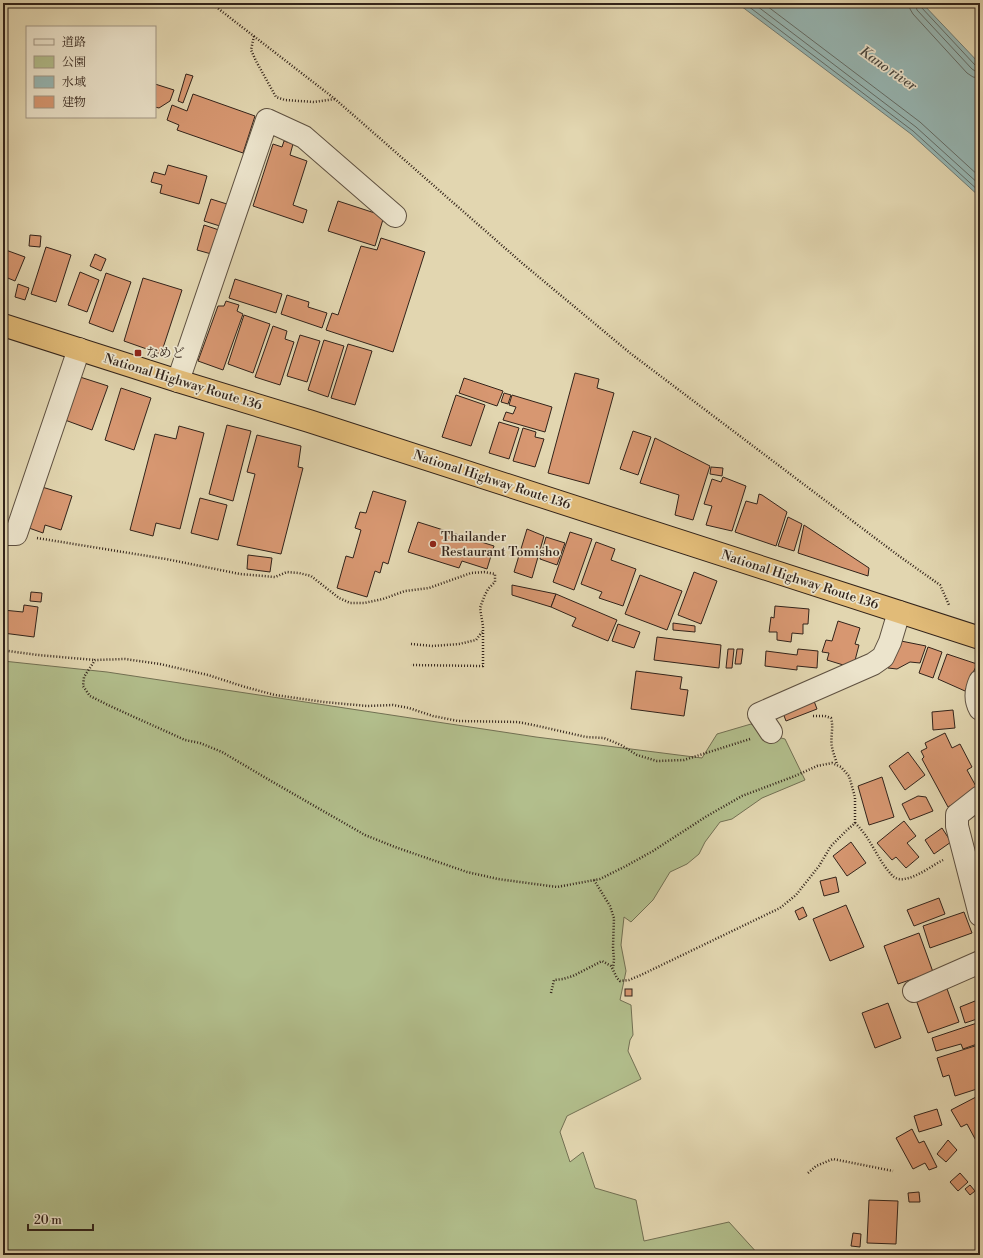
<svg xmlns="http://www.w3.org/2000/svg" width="983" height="1258" font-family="'Libre Bodoni','Noto Serif JP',serif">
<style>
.green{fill:#b2be8c;stroke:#727053}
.water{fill:#97b7b4;stroke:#6f7c76}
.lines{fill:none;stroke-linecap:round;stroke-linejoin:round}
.shore{stroke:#646d67;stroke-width:1}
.building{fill:#d79771;stroke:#32231a}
.minor-casing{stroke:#5e5040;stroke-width:24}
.highway-casing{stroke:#32231a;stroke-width:24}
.path{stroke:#32231a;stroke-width:2.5;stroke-dasharray:1 2;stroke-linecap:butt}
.minor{stroke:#ece4cc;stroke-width:22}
.highway{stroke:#e1bb78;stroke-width:22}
.poi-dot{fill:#8f2418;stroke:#ece4cc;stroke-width:1.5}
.labels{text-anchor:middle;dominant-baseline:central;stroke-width:3.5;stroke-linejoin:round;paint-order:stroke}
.poi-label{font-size:13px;fill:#32231a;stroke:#ece4cc;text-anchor:start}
.street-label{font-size:13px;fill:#32231a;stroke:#ece4cc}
.water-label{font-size:14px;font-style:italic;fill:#4b4840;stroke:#ece4cc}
</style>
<rect width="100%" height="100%" fill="#e2d6b0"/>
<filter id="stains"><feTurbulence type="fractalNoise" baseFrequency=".005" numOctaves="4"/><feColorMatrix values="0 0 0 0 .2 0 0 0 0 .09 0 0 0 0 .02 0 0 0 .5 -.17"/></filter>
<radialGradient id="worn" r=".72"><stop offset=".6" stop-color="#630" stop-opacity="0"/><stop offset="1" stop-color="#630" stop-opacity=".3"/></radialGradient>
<!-- green -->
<polygon class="green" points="3,661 107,672 536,737 702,758 717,734 751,724 766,734 785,739 805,780 762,798 732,819 720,822 705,842 699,854 687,864 670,872 653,900 631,922 624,917 621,945 626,971 620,1000 631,1005 633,1035 630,1040 628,1051 641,1079 567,1116 560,1132 570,1162 583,1152 595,1188 636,1200 644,1241 729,1222 759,1255 3,1255"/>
<!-- water -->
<polygon class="water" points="737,3 922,3 980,64 980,197 911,134"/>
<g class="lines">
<!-- shore -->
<g class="shore">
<polyline points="744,3 913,131 980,192"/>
<polyline points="753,3 916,127 980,185"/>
<polyline points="763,3 920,122 980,177"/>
<polyline points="909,3 910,9 913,14 967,73 973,77 980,78"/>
<polyline points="915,3 917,10 972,69 975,71 980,72"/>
<polyline points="920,3 921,7 975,65 980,67"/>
</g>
</g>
<!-- building -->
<g class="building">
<polygon points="186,74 193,76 183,103 178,101"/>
<polygon points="155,84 174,90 170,101 159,108 155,107"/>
<polygon points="193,94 255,116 243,153 177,130 179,125 167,120 172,105 187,111"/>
<polygon points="284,141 293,144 290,155 307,161 293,205 307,210 303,223 253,206 273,144 282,147"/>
<polygon points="168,165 207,176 199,204 160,193 162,185 151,182 154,172 165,175"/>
<polygon points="211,199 230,205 223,227 204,221"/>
<polygon points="338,201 384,216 375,246 328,231"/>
<polygon points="204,225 222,231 215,255 197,250"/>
<polygon points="30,235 41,236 40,247 29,246"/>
<polygon points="381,238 425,252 393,352 326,330 332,313 338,315 361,246 377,250"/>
<polygon points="46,247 71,255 56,302 31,294"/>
<polygon points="3,249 25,257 15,281 3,276"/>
<polygon points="95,254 106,259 101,271 90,266"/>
<polygon points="80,272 99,280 87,312 68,305"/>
<polygon points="106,273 131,282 113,332 89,323"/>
<polygon points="143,278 182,290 161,354 124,341"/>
<polygon points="235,279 282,294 276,313 229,298"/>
<polygon points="18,284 29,288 25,300 15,297"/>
<polygon points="287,295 309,302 308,307 327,313 322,328 281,314"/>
<polygon points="226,301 239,305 237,311 243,314 223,370 198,361 218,306 224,306"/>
<polygon points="244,315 270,324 253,373 228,364"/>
<polygon points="273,326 287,331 285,339 294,342 280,385 255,377"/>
<polygon points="300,335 320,341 307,382 287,376"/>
<polygon points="324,340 344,346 328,397 308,390"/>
<polygon points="348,344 372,351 355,405 331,398"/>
<polygon points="575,373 599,379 597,388 614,393 589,484 548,473"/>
<polygon points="80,377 108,386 92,430 65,420"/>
<polygon points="464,378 503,391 497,406 459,393"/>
<polygon points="121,388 151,398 134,450 105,440"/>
<polygon points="504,393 511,395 508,404 501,402"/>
<polygon points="456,395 485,405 471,446 442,437"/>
<polygon points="512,395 552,407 545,432 503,420 506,412 513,414 516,407 509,405"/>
<polygon points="499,422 519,428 509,459 489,453"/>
<polygon points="227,425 251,431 233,501 209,494"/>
<polygon points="179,426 204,433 180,529 156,523 153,536 130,530 155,434 176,439"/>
<polygon points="523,428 536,432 535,437 544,439 535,467 513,461"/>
<polygon points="633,431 651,437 638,475 620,469"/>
<polygon points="257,435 301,446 298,467 303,468 281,554 237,545 255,474 247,472"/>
<polygon points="655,438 710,466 693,520 675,515 679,495 640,483"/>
<polygon points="711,467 723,468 722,476 710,474"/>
<polygon points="723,477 746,486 732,531 706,525 712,506 704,504 712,479 721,482"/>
<polygon points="42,487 72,496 61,530 45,525 43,533 29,528"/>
<polygon points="373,491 406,501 388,564 383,562 380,573 375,571 367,597 337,588 346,556 353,558 361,530 355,528 360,512 366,513"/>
<polygon points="759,494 762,495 787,512 776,546 735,532 746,501 757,504"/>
<polygon points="200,498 227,505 218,540 191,533"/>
<polygon points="788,517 802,524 794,551 778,546"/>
<polygon points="418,522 494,546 487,569 462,561 459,568 408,552"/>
<polygon points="804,525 869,568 868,576 798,553"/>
<polygon points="527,529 544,536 532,578 514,572"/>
<polygon points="570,532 592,539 574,590 553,582"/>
<polygon points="546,537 565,543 557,565 540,559"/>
<polygon points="596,542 615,549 611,560 636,569 623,606 599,598 602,592 581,584"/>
<polygon points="248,555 272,558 270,572 247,569"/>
<polygon points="694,572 717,581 701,624 678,615"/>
<polygon points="640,575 682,591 667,630 625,614"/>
<polygon points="512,585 556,594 551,607 512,595"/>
<polygon points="31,592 42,593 41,602 30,601"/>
<polygon points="556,594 617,620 608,641 572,626 576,618 551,607"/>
<polygon points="24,605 38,607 34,637 3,633 3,610 23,612"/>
<polygon points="775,606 809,609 808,624 803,624 803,634 792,633 791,642 777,640 777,632 769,632 771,617 774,618"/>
<polygon points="838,621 860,628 855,644 859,645 853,668 827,660 829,653 822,652 826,640 832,641"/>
<polygon points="673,623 695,626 695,632 673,630"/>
<polygon points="618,624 640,632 634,648 612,641"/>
<polygon points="657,637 721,645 719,668 654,660"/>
<polygon points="896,640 926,646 920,663 910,662 897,669 888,668 889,659"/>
<polygon points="928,647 942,652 933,678 919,673"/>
<polygon points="728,649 734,649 732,668 726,668"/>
<polygon points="737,649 743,649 741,664 735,664"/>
<polygon points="798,649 818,651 817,668 797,666 797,670 765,666 766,651 797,655"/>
<polygon points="947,654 977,664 965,691 938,679"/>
<polygon points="636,671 682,677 680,689 688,690 684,716 631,709"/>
<polygon points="814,701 817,709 786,721 783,713"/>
<polygon points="953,710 955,728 933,730 932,712"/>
<polygon points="945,733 952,748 960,744 972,767 967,770 978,790 948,807 922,759 924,757 921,751 927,748 925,743"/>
<polygon points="908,752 925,775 905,790 889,766"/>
<polygon points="882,777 894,817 869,825 858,786"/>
<polygon points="918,796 926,797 933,811 910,820 902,804"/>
<polygon points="904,821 916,836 907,843 919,857 906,868 896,857 892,860 877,843"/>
<polygon points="942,828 951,842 934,854 925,840"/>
<polygon points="851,842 866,863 847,876 833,856"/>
<polygon points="836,877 839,892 824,896 820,881"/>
<polygon points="939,898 945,914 914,926 907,910"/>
<polygon points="846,905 864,947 830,961 813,919"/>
<polygon points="803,907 807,916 799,920 795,911"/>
<polygon points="964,912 972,933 930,948 923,926"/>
<polygon points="919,933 933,972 898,984 884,946"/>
<polygon points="946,986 959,1022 928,1033 915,997"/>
<rect x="625" y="989" width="7" height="7"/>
<polygon points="980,999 980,1018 965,1023 960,1007"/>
<polygon points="888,1003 901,1038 875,1048 862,1013"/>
<polygon points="980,1022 980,1043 963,1049 961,1044 936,1051 932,1038"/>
<polygon points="978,1045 980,1051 980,1088 955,1096 949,1075 943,1077 937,1058"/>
<polygon points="976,1097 978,1102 980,1101 980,1148 967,1124 961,1127 951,1110"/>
<polygon points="937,1109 942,1125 919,1132 914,1116"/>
<polygon points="912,1129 919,1143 924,1141 937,1167 929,1170 925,1163 913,1169 896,1138"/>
<polygon points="948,1140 957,1150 946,1162 937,1154"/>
<polygon points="960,1173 968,1182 958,1191 950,1182"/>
<polygon points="970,1185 975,1191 970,1195 965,1189"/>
<polygon points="919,1192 920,1202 909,1202 908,1193"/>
<polygon points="869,1200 898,1201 896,1244 867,1243"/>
<polygon points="853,1233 861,1234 860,1247 851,1246"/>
</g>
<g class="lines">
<defs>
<g id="minor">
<polyline points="178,381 267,120 304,137 395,216"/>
<polyline points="3,534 16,534 79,349"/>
<path d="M980 681C976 690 975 700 980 709"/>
<polyline points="771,732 759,714 873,664 883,657 890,642 899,612"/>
<polyline points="980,797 957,815 957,826 980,915"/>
<polyline points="914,991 980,962"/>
</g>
<polyline id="highway" points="3,325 178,381 309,421 980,638"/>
</defs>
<!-- minor casing -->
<use href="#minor" class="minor-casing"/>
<!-- highway casing -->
<use href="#highway" class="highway-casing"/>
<!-- path -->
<g class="path">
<polyline points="211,3 335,99 522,263 630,353 806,486 899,556 940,585 949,605"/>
<polyline points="254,36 251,50 256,61 276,97 285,100 314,102 335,99"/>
<polyline points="37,538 166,559 240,574 275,577 287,572 299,573 311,576 339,598 350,603 364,603 383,599 405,591 429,588 471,573 484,572 495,574 495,582 488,589 484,597 480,608 483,626 483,666 411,665"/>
<polyline points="977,612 980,606"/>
<polyline points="411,644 433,646 459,644 476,640 482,632"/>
<polyline points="3,649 8,651 38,655 95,660"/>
<path d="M813 716H825L831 718C834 728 830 737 832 747 833 753 836 759 837 765"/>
<polyline points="750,739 684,760 657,761 637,755 621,745 604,738 586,737 538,726 518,722 458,721 433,716 409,708 393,705 367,706 324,702 275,695 245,687 208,675 160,664 125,659 95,660 84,677 83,686 90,696 110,706 185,740 200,743 222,752 271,781 365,835 395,847 467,872 498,879 557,887 600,879 626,866 653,851 707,816 742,796 795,776 817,766 832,763 841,767 849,776 855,797 855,823"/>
<polyline points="594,880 610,906 614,918 613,947 614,960 613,968"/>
<path d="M551 993 554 980 563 979 573 976 602 961 611 966 617 978 620 981 629 980 641 975 780 908 796 895 819 866 831 846 847 830 855 823C871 838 877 859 891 874 894 878 899 880 904 879 918 877 931 866 943 860"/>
<polyline points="808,1173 816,1166 833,1159 893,1171"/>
</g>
<!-- minor -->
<use href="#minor" class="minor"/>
<!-- highway -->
<use href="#highway" class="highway"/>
</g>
<!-- markers -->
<g class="poi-dot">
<rect x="134" y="349" width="8" height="8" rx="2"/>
<circle cx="433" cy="544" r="4"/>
</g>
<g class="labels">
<!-- poi labels -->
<g class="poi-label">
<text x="146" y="353">なめど</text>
<text x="441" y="537">Thailander<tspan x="441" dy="15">Restaurant Tomisho</tspan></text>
</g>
<!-- street labels -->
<g class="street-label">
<text transform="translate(183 382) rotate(17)">National Highway Route 136</text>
<text transform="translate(492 480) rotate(18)">National Highway Route 136</text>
<text transform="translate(800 580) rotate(18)">National Highway Route 136</text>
</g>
<!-- water labels -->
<g class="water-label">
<text transform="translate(888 69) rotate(35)">Kano river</text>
</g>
</g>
<!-- margin -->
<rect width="983" height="1258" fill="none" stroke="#e2d6b0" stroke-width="16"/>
<rect x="4" y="4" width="975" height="1250" fill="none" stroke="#32231a" stroke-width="2"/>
<rect x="8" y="8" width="967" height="1242" fill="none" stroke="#32231a"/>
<!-- legend -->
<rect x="26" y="26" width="130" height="92" fill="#ece4cc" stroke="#a29785"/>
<rect x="34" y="39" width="20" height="6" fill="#ece4cc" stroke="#a29785"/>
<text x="62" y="46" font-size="12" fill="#32231a">道路</text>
<rect x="34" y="56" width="20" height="12" fill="#b2be8c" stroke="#a29785"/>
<text x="62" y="66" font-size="12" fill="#32231a">公園</text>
<rect x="34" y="76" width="20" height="12" fill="#97b7b4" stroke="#a29785"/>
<text x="62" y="86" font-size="12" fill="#32231a">水域</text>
<rect x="34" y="96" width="20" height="12" fill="#d79771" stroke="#a29785"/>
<text x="62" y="106" font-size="12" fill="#32231a">建物</text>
<!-- scale -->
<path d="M28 1224v6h65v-6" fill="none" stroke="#32231a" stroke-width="2"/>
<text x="34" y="1224" font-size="12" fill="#32231a" stroke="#ece4cc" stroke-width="3" paint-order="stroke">20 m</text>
<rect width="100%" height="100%" filter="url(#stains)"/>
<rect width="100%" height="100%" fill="url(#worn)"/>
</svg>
